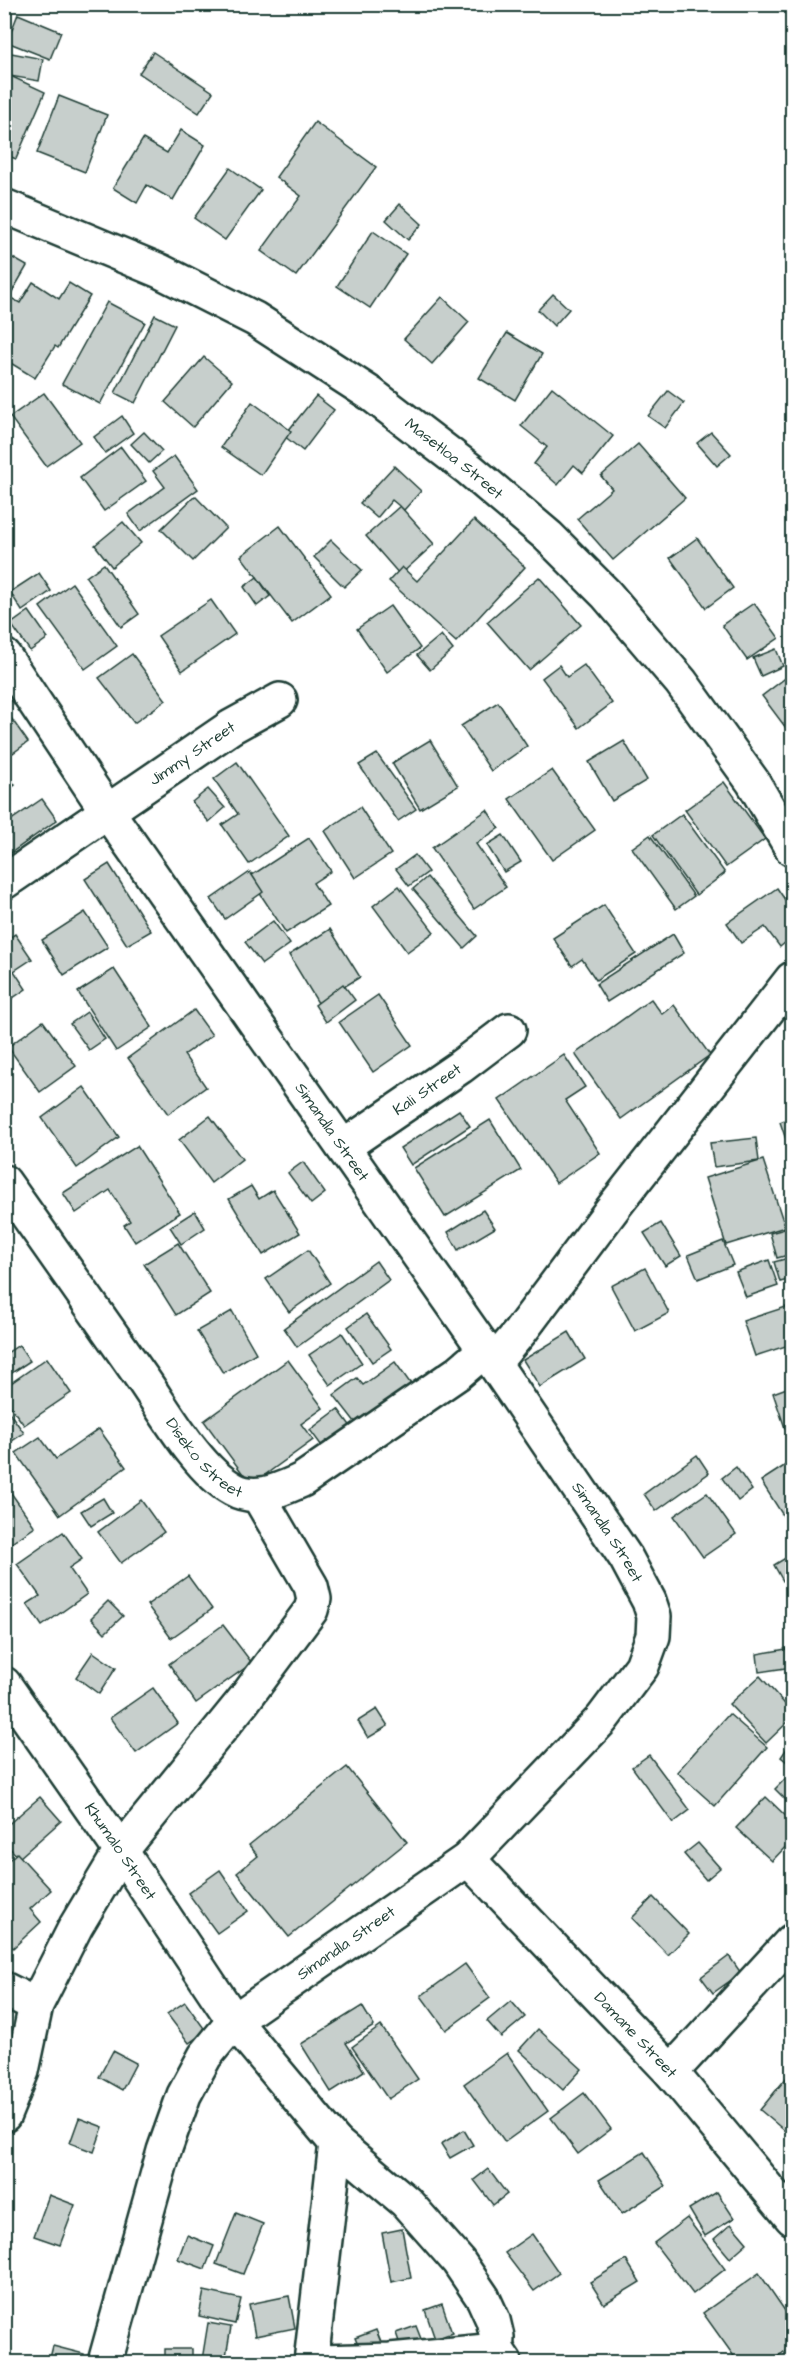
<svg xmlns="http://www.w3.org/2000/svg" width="797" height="2367" font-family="'Architects Daughter',sans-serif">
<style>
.building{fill:#c7cfcc;stroke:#1f3d34;stroke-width:1.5}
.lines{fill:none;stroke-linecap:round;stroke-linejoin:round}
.minor-casing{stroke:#1f3d34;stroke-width:38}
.minor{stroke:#fff;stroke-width:33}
.labels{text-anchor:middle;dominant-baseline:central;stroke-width:4.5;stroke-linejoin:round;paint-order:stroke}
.street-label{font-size:16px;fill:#1f3d34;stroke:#fff}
</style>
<rect width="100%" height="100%" fill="#fff"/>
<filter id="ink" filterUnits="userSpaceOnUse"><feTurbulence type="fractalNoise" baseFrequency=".0167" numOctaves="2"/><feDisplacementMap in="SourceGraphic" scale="12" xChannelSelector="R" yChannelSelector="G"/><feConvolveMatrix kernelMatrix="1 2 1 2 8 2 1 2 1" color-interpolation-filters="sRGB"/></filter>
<g filter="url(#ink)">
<!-- building -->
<g class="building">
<polygon points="18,14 61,32 50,59 7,42"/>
<polygon points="6,52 43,59 39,81 4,75"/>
<polygon points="153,52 213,92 199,113 139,73"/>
<polygon points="4,73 45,92 16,159 4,154"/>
<polygon points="59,96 107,115 85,172 37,153"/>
<polygon points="315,122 376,167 296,276 261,251 301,196 276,177"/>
<polygon points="181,130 205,145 173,200 147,185 137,203 113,188 143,139 167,153"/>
<polygon points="230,168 261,190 225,240 194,218"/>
<polygon points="400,204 422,224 408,240 386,220"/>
<polygon points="373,231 406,254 370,308 337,286"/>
<polygon points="4,253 27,266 5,304 4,303"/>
<polygon points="33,282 59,299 69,283 90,296 58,348 55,346 35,378 4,359 4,309 11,298 20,303"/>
<polygon points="553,294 569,309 554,326 538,310"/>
<polygon points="442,297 469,322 432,364 404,339"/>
<polygon points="107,302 145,322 100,404 62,384"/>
<polygon points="155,315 175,325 135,403 115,393"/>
<polygon points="507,333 542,354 515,400 479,378"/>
<polygon points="204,357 232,381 193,427 165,402"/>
<polygon points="552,387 613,436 583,473 574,465 558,485 534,464 547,447 521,426"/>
<polygon points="668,391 684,403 665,428 648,416"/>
<polygon points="44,393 80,442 46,466 10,417"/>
<polygon points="316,396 334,410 303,451 284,436"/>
<polygon points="252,402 291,431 261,475 221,447"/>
<polygon points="122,416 133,433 105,453 94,437"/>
<polygon points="144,432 162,451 149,463 131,444"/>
<polygon points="711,432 731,454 717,466 697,443"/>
<polygon points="638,444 685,498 613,560 577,519 612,489 601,476"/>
<polygon points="121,447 146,481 104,511 80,478"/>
<polygon points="174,456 198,489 140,531 128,514 165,487 153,471"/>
<polygon points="394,466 421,491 404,510 392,500 377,518 360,503"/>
<polygon points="195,496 226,528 193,561 161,529"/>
<polygon points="400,506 434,544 400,575 366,536"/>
<polygon points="474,520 525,567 456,642 389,581 402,567 417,581"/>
<polygon points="123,522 141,543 112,567 95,545"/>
<polygon points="280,526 331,594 292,623 241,556"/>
<polygon points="697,538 733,588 706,608 670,558"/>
<polygon points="331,540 362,570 344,587 314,557"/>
<polygon points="104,564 139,614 121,627 86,577"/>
<polygon points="39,573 51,591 22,611 10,592"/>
<polygon points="257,577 270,596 257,606 244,587"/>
<polygon points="539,577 581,625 529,670 487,622"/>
<polygon points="72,583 117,646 85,669 40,607"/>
<polygon points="211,600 235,634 182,671 158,636"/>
<polygon points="754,603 779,638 747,660 722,625"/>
<polygon points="390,606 420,648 387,672 357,629"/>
<polygon points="29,611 48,638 30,651 11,624"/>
<polygon points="441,635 453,650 430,670 417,655"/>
<polygon points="776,649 783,666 761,676 753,658"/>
<polygon points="132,654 166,700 134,723 99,678"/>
<polygon points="559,665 567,677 584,665 612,703 579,728 542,678"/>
<polygon points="792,673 792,736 762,696"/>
<polygon points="498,702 527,746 491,771 461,726"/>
<polygon points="11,718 28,742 13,753 4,740 4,723"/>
<polygon points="430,740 458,786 420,809 392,763"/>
<polygon points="624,741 647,780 612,801 589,762"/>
<polygon points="377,754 416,809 398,821 359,765"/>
<polygon points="237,762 289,836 249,864 222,825 238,814 214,779"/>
<polygon points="4,770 15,785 4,793"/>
<polygon points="552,770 595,830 552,860 509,799"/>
<polygon points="724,782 765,839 726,867 685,810"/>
<polygon points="208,789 225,808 209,822 192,802"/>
<polygon points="42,799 57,820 5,857 4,825"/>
<polygon points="360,807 391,854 355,878 325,831"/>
<polygon points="487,810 499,828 476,844 506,887 474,909 432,848"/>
<polygon points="682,814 725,873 696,895 653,835"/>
<polygon points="503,835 521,862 504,872 487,845"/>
<polygon points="650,835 694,896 676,909 632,848"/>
<polygon points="309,838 331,871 313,883 328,906 286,933 249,877"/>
<polygon points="415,855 428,872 409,886 396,869"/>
<polygon points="109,864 151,931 127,945 85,879"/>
<polygon points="250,872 263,892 225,919 211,899"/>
<polygon points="427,877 477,936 464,948 413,889"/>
<polygon points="399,886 434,932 407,952 373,906"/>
<polygon points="777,888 792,910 792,937 780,947 765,927 741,943 727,923"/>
<polygon points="604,905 636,954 596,980 582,959 572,966 553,938"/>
<polygon points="85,912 108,947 64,975 42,940"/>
<polygon points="273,921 290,944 262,964 245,942"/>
<polygon points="330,929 360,977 318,1003 289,955"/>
<polygon points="15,934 32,959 14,971 26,989 4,1004 4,941"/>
<polygon points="673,934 684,953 607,1002 596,984"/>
<polygon points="114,969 152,1027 116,1051 78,992"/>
<polygon points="343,984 355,1000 326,1022 315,1005"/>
<polygon points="378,995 412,1045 373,1072 339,1022"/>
<polygon points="651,999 662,1014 674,1005 710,1055 621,1119 575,1054"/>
<polygon points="194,1010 212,1035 184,1055 206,1087 168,1114 128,1058"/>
<polygon points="87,1012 105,1039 89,1050 70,1024"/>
<polygon points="43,1021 76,1066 40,1092 8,1047"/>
<polygon points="564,1055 585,1087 565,1100 600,1153 556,1183 499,1100"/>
<polygon points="84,1087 119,1137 77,1168 42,1118"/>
<polygon points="459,1110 470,1126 411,1165 400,1148"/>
<polygon points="210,1116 242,1159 211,1183 179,1140"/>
<polygon points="792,1117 792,1157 780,1122"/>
<polygon points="490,1120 521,1170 445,1217 414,1168"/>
<polygon points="756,1138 759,1161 714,1167 710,1143"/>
<polygon points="137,1146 180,1213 135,1242 124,1225 130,1221 110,1190 76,1213 63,1193"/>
<polygon points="763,1160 785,1227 726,1245 705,1178"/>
<polygon points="303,1162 325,1193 311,1204 288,1173"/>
<polygon points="251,1186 259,1199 273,1190 300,1233 263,1255 229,1199"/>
<polygon points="483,1210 495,1228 458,1250 448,1232"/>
<polygon points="195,1211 205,1228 181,1244 170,1227"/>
<polygon points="661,1223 681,1256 665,1266 644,1233"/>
<polygon points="792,1227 792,1254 777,1258 770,1233"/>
<polygon points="723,1241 733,1265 698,1279 688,1255"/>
<polygon points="178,1243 210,1293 176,1315 144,1264"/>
<polygon points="308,1250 330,1283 289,1312 266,1279"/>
<polygon points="792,1257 792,1279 780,1282 774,1262"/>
<polygon points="769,1260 778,1286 746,1297 736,1272"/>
<polygon points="376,1261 389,1280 297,1347 284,1328"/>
<polygon points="645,1268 669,1313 635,1331 611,1286"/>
<polygon points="792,1305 792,1344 755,1356 743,1321"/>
<polygon points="232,1311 256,1353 223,1373 197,1331"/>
<polygon points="366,1314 391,1349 372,1362 348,1327"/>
<polygon points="569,1332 585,1359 540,1387 523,1360"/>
<polygon points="342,1333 362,1363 330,1385 309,1355"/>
<polygon points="19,1345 30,1361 4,1378 4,1355"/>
<polygon points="47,1358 71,1393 24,1425 4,1398 4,1388"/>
<polygon points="288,1360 323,1408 301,1424 313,1440 251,1485 204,1421"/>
<polygon points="395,1362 413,1387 359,1427 334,1395 357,1378 363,1385"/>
<polygon points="792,1386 792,1425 785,1428 773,1393"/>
<polygon points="4,1405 24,1433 9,1443 4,1437"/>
<polygon points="338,1409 355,1432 327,1453 310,1430"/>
<polygon points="99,1429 126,1467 60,1515 16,1453 40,1437 56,1459"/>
<polygon points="697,1455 709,1473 656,1511 644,1494"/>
<polygon points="792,1461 792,1512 784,1517 761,1481"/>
<polygon points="736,1467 752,1490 738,1501 722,1478"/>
<polygon points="9,1490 35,1527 4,1548 4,1494"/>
<polygon points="707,1493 736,1534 703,1557 674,1516"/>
<polygon points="103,1498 112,1513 91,1526 81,1511"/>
<polygon points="141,1500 164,1532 121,1563 98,1532"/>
<polygon points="63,1532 82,1559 69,1568 87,1594 42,1626 27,1604 40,1596 17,1564"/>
<polygon points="792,1554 792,1575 783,1581 774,1565"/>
<polygon points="188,1576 212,1609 171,1638 147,1605"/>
<polygon points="792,1580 792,1634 790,1635 785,1581"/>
<polygon points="108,1601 123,1616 105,1633 91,1618"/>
<polygon points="223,1625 252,1663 196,1703 169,1664"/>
<polygon points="792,1648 792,1667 759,1672 757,1654"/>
<polygon points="93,1652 116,1668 99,1694 76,1677"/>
<polygon points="760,1676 792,1712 792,1718 766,1743 729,1704"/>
<polygon points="153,1688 178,1723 136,1753 110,1718"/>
<polygon points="377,1709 388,1726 368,1738 358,1721"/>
<polygon points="729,1714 767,1747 715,1806 677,1772"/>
<polygon points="792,1741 792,1766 781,1757"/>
<polygon points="649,1755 690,1810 673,1823 632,1767"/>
<polygon points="347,1767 407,1842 289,1937 237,1873 258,1856 249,1845"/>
<polygon points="789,1775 792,1779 792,1806 775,1789"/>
<polygon points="40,1797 61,1821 19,1858 4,1842 4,1828"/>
<polygon points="766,1797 792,1822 792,1840 772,1861 736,1828"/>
<polygon points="698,1843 720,1868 706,1880 684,1854"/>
<polygon points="17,1853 51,1890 30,1909 41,1922 13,1948 4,1939 4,1864"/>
<polygon points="220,1870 248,1911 217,1933 188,1893"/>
<polygon points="653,1897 689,1934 668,1955 632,1918"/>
<polygon points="729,1956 741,1973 713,1993 701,1977"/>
<polygon points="465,1964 490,1998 446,2030 421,1996"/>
<polygon points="511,2001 525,2017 501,2037 487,2021"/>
<polygon points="185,2002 206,2031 189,2043 167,2014"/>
<polygon points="362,2006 374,2026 346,2043 364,2071 331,2092 301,2044"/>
<polygon points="381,2026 418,2079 388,2099 352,2047"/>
<polygon points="538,2029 582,2069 563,2090 519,2050"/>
<polygon points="113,2051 136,2063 122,2090 99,2077"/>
<polygon points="507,2053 548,2111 505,2142 464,2084"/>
<polygon points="787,2077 792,2082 792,2137 760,2110"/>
<polygon points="584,2093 611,2129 578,2154 551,2118"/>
<polygon points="79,2118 103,2127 94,2152 70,2143"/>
<polygon points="464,2130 473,2145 450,2158 441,2144"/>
<polygon points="644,2152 666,2186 622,2214 599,2180"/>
<polygon points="488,2169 507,2194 493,2205 474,2180"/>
<polygon points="717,2192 734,2218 705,2236 689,2209"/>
<polygon points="49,2195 75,2205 60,2245 34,2236"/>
<polygon points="236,2213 263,2224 243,2274 216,2264"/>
<polygon points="687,2218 725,2269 693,2294 654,2243"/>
<polygon points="731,2224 747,2243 730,2258 714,2239"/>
<polygon points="402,2229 411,2278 391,2282 382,2233"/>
<polygon points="532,2234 559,2273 534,2291 505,2253"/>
<polygon points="187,2235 214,2246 205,2269 178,2259"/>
<polygon points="626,2260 640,2282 604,2304 590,2282"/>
<polygon points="759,2273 792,2321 792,2346 770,2362 738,2362 703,2313"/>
<polygon points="204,2291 241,2299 235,2324 199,2316"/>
<polygon points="289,2296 295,2328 255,2336 249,2304"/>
<polygon points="442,2304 452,2333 435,2339 425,2310"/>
<polygon points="208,2323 231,2327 225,2362 202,2360"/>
<polygon points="416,2326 425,2349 404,2356 396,2333"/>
<polygon points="376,2330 389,2362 365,2362 355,2338"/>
<polygon points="53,2346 84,2354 82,2362 49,2362"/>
<rect x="165" y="2349" width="27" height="13"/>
</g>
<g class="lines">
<defs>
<g id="minor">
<path id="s1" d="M4 206 160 271 255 319 371 394 469 469 548 536 606 594 681 682 753 782 792 849"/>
<path id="s2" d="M4 656 107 811 485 1350 626 1558 649 1601 654 1616 653 1636 642 1666 602 1719 468 1859 234 2021 205 2056 184 2095 164 2151 105 2362"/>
<path id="s3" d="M4 882 231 727 280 700"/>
<path id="s4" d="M343 1147 460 1067 509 1030"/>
<path id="s5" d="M4 1182C51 1248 97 1314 144 1381 166 1413 199 1471 233 1489 256 1502 281 1489 302 1480L458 1373 485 1350"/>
<polyline points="494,1363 520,1332 616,1204 792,979"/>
<path id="s6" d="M4 1684 121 1851 234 2021 336 2143 406 2202 458 2261 483 2298 493 2320 497 2337 496 2362"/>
<path id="s7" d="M468 1859 671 2072 792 2218"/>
<polyline points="4,1989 36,2005"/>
<polyline points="671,2072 792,1941"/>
<polyline points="4,2115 22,2071 36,2005 76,1926 121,1851 244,1700 311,1610 314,1599 311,1586 258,1495"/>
<polyline points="311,2362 336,2143"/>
<polyline points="321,2362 390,2360 497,2350 505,2362"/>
</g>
</defs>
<!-- minor casing -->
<use href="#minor" class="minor-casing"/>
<!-- minor -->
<use href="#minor" class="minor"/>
</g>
</g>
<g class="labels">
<!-- street labels -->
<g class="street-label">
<text stroke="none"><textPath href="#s1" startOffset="519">Masetloa Street</textPath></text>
<text stroke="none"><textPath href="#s3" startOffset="228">Jimmy Street</textPath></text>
<text stroke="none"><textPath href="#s4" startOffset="102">Kali Street</textPath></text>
<text stroke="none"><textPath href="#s2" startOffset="578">Simandla Street</textPath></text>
<text stroke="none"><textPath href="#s5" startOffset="342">Diseko Street</textPath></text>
<text stroke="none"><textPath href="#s2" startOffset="1064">Simandla Street</textPath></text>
<text stroke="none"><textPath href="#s6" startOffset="204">Khumalo Street</textPath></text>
<text transform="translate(346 1943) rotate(-35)">Simandla Street</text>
<text stroke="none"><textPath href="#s7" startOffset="243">Damane Street</textPath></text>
</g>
</g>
<!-- margin -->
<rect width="797" height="2367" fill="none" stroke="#fff" stroke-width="24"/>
<rect x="12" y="12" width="773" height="2343" fill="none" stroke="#1f3d34" stroke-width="2" filter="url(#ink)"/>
</svg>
